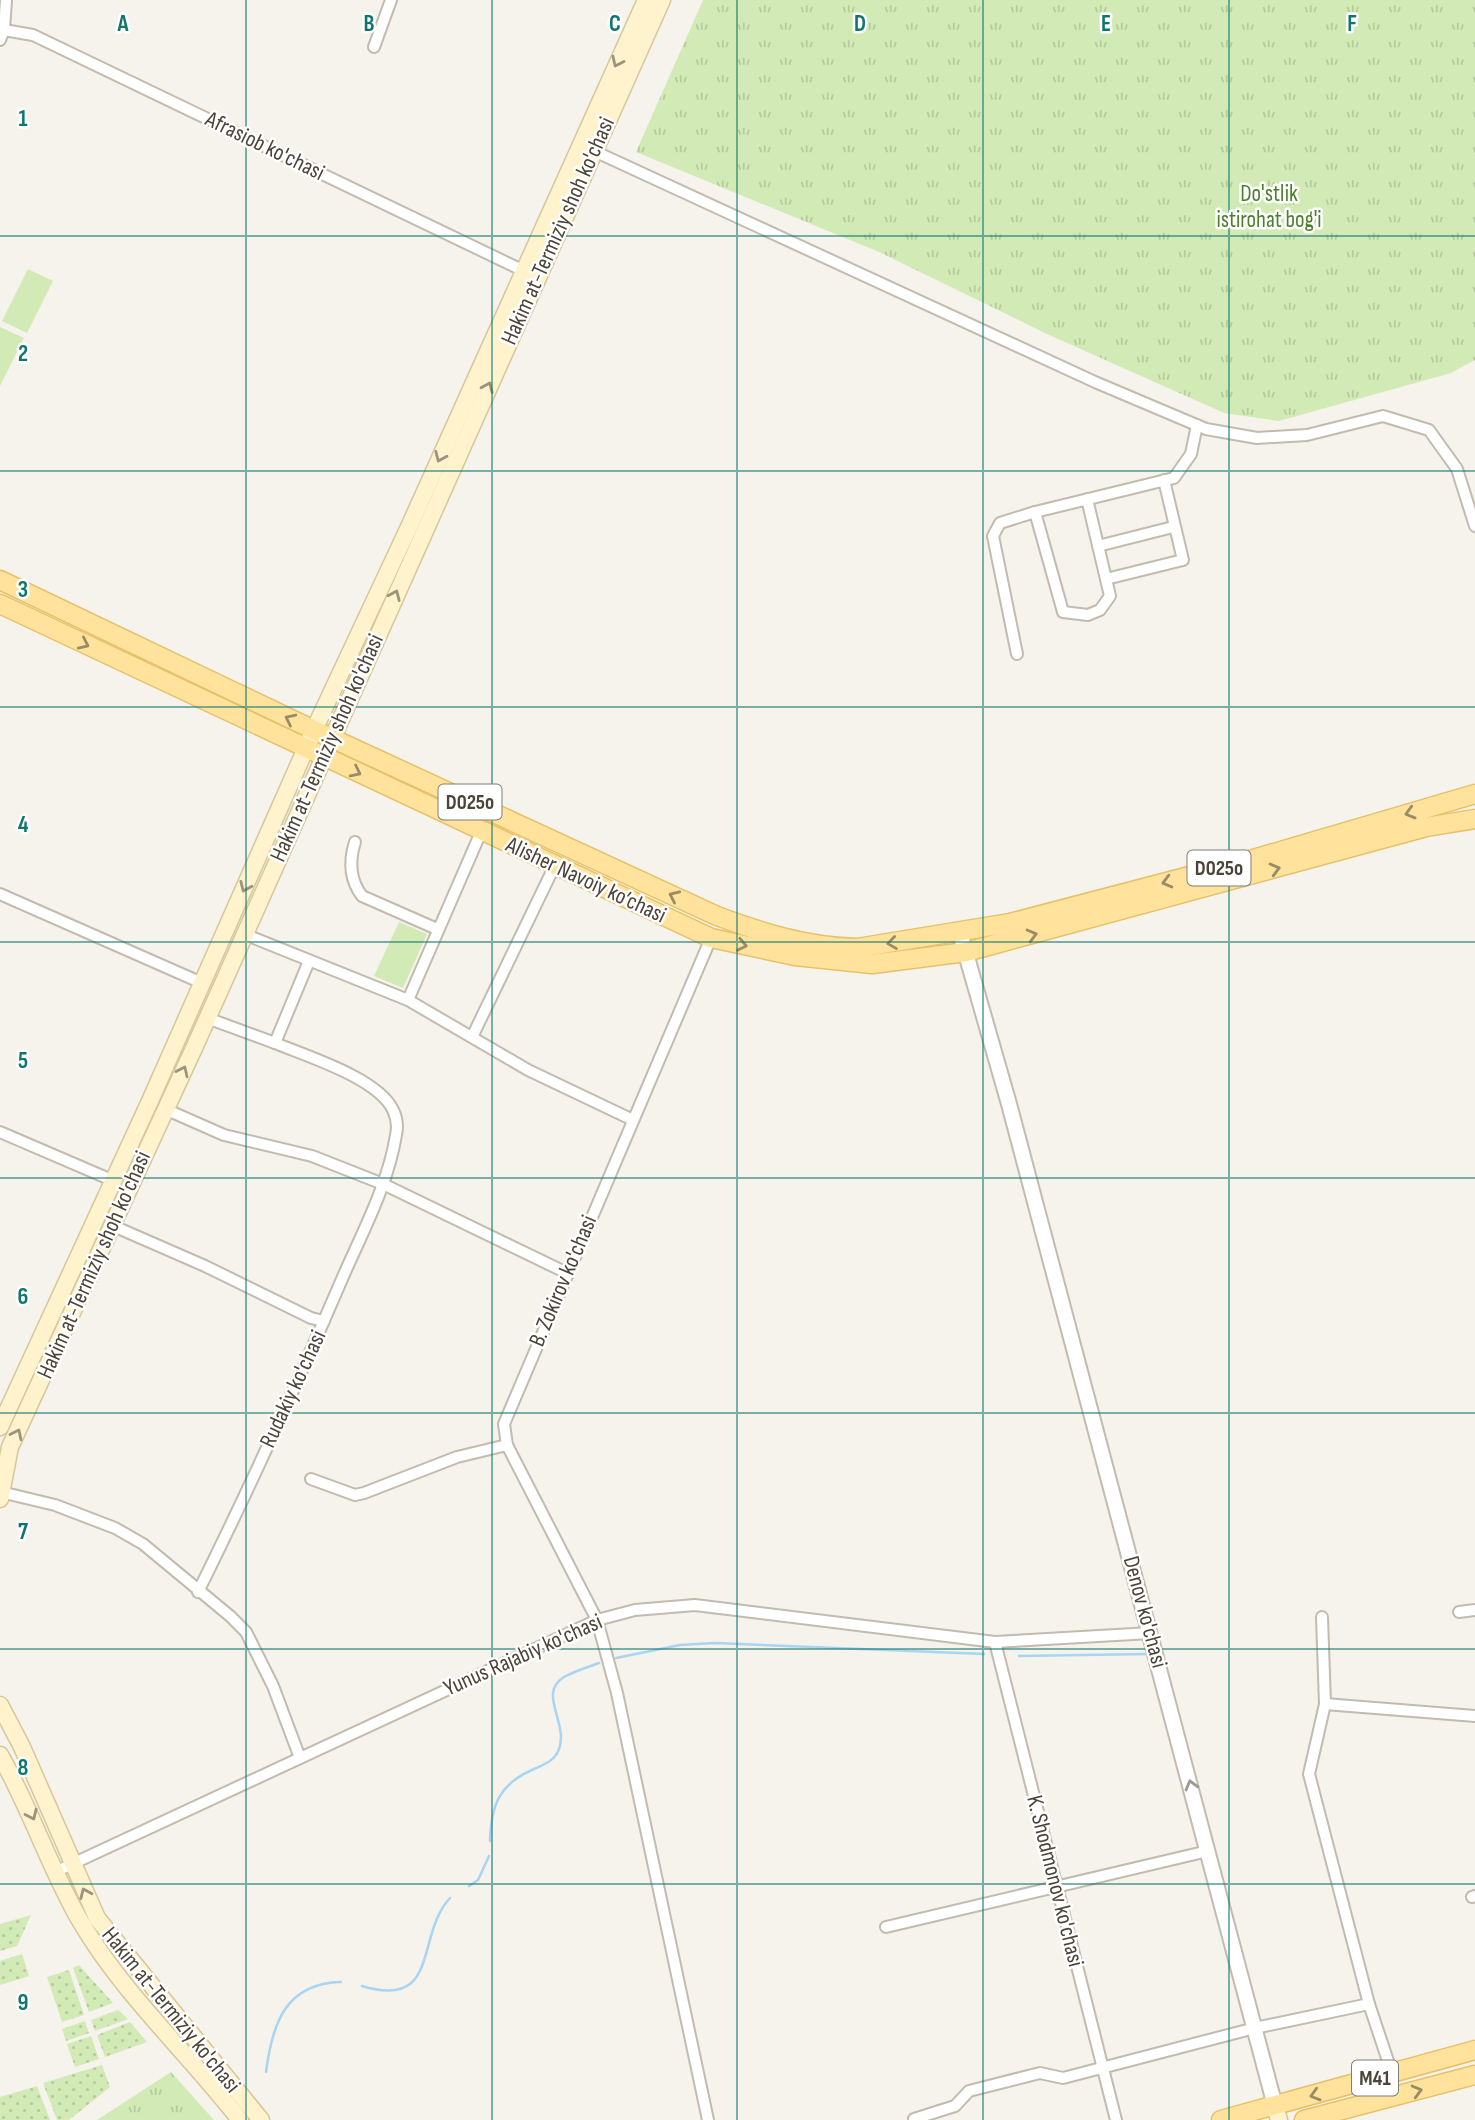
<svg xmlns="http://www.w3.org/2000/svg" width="1475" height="2120" font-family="'Sofia Sans Condensed',sans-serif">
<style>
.grass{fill:url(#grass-dots)}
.park{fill:url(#park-tufts)}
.pitch{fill:#d2eab5}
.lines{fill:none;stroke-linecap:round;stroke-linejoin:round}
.stream{stroke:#a9d4f2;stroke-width:2.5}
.minor-casing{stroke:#c2bbae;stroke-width:14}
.tertiary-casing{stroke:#c2bbae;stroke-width:18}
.secondary-casing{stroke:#d6c79b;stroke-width:19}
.primary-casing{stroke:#e6c16a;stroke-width:21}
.minor{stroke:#fff;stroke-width:10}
.tertiary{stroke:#fff;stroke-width:14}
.secondary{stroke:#fff3cd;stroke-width:16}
.primary{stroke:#ffe39c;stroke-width:18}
.oneway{stroke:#9c937c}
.oneway2{stroke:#9c8c66}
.oneway3{stroke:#9c9892}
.grid{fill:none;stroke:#0f766e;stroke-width:2;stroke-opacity:0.55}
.labels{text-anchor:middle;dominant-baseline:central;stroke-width:5;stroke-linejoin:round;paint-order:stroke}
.shield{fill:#fff;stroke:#817c74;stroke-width:2}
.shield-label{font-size:21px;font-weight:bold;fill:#4b4439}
.street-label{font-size:23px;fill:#4b4439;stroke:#fff}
.park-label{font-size:23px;fill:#4a7f2a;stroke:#fff}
.grid-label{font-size:23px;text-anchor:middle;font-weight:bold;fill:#0f766e;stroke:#fff;stroke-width:5;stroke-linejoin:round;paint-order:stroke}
</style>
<defs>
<pattern id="grass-dots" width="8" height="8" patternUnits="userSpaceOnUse" patternTransform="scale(1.75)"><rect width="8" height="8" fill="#d2eab5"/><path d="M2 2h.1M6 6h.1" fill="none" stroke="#b6ca9c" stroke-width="1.8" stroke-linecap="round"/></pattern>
<pattern id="park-tufts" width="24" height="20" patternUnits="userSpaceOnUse" patternTransform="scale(1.75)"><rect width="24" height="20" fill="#d2eab5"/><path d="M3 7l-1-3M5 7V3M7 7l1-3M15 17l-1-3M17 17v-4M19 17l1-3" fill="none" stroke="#b6ca9c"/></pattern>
</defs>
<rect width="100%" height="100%" fill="#f6f3ec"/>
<!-- grass -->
<g class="grass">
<polygon points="31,1915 17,1946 0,1951 0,1924"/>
<polygon points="22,1954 29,1976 0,1985 0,1961"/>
<polygon points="79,1965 113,2003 89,2012 73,1968"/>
<polygon points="69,1970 84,2015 62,2022 47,1977"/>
<polygon points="118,2010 128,2019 95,2031 91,2020"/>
<polygon points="85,2021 89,2033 66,2041 62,2029"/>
<polygon points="130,2022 147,2042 105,2057 97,2035"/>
<polygon points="91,2036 99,2059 75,2067 67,2044"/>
<polygon points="102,2065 110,2087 69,2120 57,2120 43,2083"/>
<polygon points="37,2086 50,2120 0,2120 0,2097"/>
</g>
<!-- park -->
<g class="park">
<polygon points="703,0 1475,0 1475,360 1451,373 1279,421 1224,413 1047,334 879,252 636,152"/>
<polygon points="171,2072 214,2120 97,2120"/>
</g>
<!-- pitch -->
<g class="pitch">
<polygon points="28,269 53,281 27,333 2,321"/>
<polygon points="0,327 24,338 0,386"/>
<polygon points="399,922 427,934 403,988 374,976"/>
</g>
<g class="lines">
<!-- stream -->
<g class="stream">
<polyline points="1019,1656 1148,1654"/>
<polyline points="616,1658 680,1645 715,1643 984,1654"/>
<path d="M490 1841C491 1805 499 1784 534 1769 541 1766 552 1762 556 1755 574 1727 535 1695 564 1677 575 1671 588 1667 599 1663"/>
<polyline points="469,1886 478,1880 489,1856"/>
<path d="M362 1986C441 2010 415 1935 450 1898"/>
<path d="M266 2072C272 2025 285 1983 341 1982"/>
</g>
<defs>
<g id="minor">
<polyline points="4,30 33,35 522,270"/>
<polyline points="0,40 4,30 6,0"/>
<polyline points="374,47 391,0"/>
<polyline points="594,151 1095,382 1206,429 1257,438 1307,435 1383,416 1429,430 1457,469 1475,526"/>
<polyline points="1087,499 1110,596 1100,610 1088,615 1063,612 1035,512 1174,478 1191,454 1197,425"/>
<polyline points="1098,546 1173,527"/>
<polyline points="1106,579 1183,560 1164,480"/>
<polyline points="1017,654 993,536 1000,523 1035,512"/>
<path d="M355 842C349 861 349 879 362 896L437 929"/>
<polyline points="0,894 202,983"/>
<polyline points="244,934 408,1000 481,832"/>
<polyline points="408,1000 528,1070 633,1120"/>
<polyline points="207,1018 275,1043 309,961"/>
<polyline points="473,1035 555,865"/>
<polyline points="165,1109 224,1135 312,1156 383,1184 567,1273"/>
<polyline points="0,1132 114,1181"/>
<polyline points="111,1225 205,1266 311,1318 324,1321"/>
<polyline points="311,1479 355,1495 364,1493 457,1457 507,1445"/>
<polyline points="1,1492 55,1505 115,1528 143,1544 230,1616 246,1632 273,1686 300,1758"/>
<path d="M198 1592C249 1489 297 1384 342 1279 362 1233 388 1185 396 1135 398 1126 397 1118 393 1110 378 1078 306 1056 275 1043"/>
<polyline points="1459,1612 1475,1610"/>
<polyline points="1322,1617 1325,1704 1309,1774 1369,2004 1392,2073"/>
<polyline points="995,1642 1116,2120"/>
<polyline points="1325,1704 1475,1716"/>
<polyline points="57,1871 597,1620 635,1610 695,1605 995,1642 1151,1633"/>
<polyline points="1472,1897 1475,1896"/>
<polyline points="886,1927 1208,1851"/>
<polyline points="914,2119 955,2106 969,2091 1040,2073 1063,2078 1255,2028 1369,2004"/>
<polyline points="708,2120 617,1693 597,1620 507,1445 504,1424 711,938"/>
</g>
<polyline id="tertiary" points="960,933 1009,1104 1275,2106"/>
<g id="secondary">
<polyline points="0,1427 150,1101 314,730 409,527 646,0"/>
<polyline points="0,1499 10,1447 195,1046 662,0"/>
<polyline points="0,1705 22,1747 97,1918 261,2120"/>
<path d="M0 1755C31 1809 50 1870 82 1924 125 1996 189 2054 240 2120"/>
<polyline points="1275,2106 1279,2120"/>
</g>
<g id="primary">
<path d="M0 580 314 730 717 916C763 933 807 947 857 948L1010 923 1243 862 1475 794"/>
<polyline points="0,604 711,938 795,956 872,964 966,952 1426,827 1475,819"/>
<polyline points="1221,2120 1475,2050"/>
<polyline points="1304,2120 1475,2075"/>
</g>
</defs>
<!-- minor casing -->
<use href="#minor" class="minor-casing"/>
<!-- tertiary casing -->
<use href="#tertiary" class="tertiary-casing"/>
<!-- secondary casing -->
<use href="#secondary" class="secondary-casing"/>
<!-- primary casing -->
<use href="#primary" class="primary-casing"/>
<!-- minor -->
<use href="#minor" class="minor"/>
<!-- tertiary -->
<use href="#tertiary" class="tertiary"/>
<!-- secondary -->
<use href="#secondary" class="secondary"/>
<!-- primary -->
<use href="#primary" class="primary"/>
</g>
<!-- one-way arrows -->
<defs><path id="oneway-chevron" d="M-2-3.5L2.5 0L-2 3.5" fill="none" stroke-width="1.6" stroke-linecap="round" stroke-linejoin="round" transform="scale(1.75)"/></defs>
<g class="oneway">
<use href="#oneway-chevron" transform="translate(617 62) rotate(115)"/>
<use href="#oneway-chevron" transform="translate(488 387) rotate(-66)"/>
<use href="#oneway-chevron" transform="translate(440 457) rotate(114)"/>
<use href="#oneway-chevron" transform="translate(395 595) rotate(-66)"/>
<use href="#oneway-chevron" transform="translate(245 887) rotate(114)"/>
<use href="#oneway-chevron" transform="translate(183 1071) rotate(-65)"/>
<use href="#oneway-chevron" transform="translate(17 1434) rotate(-64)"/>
<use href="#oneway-chevron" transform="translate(32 1815) rotate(65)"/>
<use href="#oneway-chevron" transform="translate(85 1893) rotate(-114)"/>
</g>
<g class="oneway2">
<use href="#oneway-chevron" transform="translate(84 644) rotate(25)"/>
<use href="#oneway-chevron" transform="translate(290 719) rotate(-154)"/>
<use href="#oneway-chevron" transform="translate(356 772) rotate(26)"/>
<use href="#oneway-chevron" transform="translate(1410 813) rotate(164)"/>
<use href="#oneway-chevron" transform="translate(1275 869) rotate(-15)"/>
<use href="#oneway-chevron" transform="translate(1167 882) rotate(165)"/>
<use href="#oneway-chevron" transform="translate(674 896) rotate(-155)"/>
<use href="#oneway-chevron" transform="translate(1032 935) rotate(-15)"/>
<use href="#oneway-chevron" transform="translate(892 943) rotate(172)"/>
<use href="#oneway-chevron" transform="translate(742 945) rotate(12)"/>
<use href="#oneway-chevron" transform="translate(1417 2091) rotate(-15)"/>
<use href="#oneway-chevron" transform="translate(1315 2095) rotate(164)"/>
</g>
<use class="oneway3" href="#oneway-chevron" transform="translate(1191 1785) rotate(-105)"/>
<!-- grid -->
<path class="grid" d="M246 0V2120M492 0V2120M737 0V2120M983 0V2120M1229 0V2120M0 236H1475M0 471H1475M0 707H1475M0 942H1475M0 1178H1475M0 1413H1475M0 1649H1475M0 1884H1475"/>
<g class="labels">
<!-- shield labels -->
<g class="shield">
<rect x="438.5" y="784.5" width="63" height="35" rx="5"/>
<rect x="1187.5" y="850.5" width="63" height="35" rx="5"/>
<rect x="1352" y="2060.5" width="46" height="35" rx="5"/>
</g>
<g class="shield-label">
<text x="470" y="802">D025o</text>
<text x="1219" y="868">D025o</text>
<text x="1375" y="2078">M41</text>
</g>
<!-- street labels -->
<g class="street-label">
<text transform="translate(265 146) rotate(26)">Afrasiob ko'chasi</text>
<text transform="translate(558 231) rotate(-66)">Hakim at-Termiziy shoh ko'chasi</text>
<text transform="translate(327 748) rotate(-66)">Hakim at-Termiziy shoh ko'chasi</text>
<text transform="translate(586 880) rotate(25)">Alisher Navoiy ko’chasi</text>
<text transform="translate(94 1265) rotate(-66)">Hakim at-Termiziy shoh ko'chasi</text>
<text transform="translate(563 1281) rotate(-67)">B. Zokirov ko'chasi</text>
<text transform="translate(293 1389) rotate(-65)">Rudakiy ko'chasi</text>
<text transform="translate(1145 1612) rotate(75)">Denov ko'chasi</text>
<text transform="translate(523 1655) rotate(-24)">Yunus Rajabiy ko'chasi</text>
<text transform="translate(1055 1881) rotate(76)">K. Shodmonov ko'chasi</text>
<text transform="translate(171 2010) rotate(51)">Hakim at-Termiziy ko'chasi</text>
</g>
<!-- park labels -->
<g class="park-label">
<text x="1269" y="194">Do'stlik<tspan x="1269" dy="26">istirohat bog'i</tspan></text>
</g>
</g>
<g class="grid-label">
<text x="123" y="31">A</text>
<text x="369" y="31">B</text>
<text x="615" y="31">C</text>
<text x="860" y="31">D</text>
<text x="1106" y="31">E</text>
<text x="1352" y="31">F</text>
<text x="23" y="126">1</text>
<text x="23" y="361">2</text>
<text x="23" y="597">3</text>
<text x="23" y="832">4</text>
<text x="23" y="1068">5</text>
<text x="23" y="1304">6</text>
<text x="23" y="1539">7</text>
<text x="23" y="1775">8</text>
<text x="23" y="2010">9</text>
</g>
</svg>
